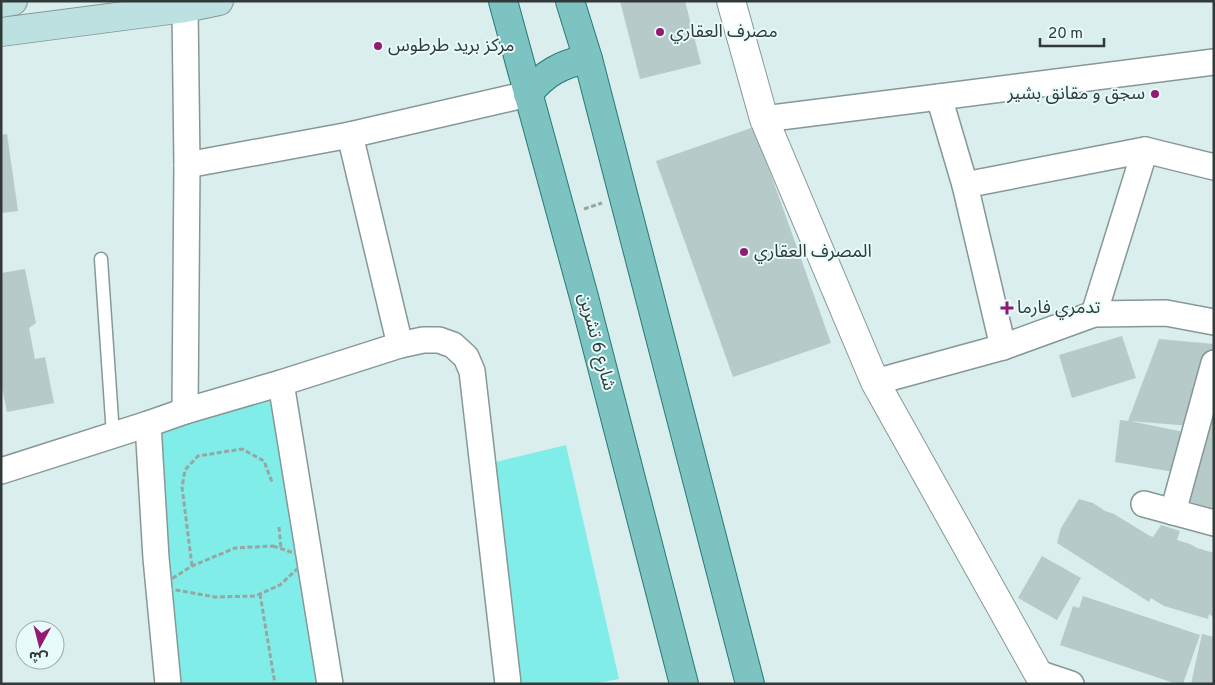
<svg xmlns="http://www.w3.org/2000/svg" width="1215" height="685" font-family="Overpass,'Noto Sans Arabic',sans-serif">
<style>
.green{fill:#81ede8}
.building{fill:#b6cac9}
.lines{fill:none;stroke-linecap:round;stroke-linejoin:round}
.service-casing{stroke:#859897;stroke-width:15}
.minor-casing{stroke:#859897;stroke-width:28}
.tertiary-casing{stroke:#859897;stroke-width:30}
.secondary-casing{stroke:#859897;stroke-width:30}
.primary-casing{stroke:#297976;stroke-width:30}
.path{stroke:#96a6a5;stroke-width:3;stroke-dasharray:5 2.5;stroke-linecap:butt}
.service{stroke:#fff;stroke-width:12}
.minor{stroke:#fff;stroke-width:25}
.tertiary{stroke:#fff;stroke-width:28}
.secondary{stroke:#bde1e0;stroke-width:28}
.primary{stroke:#7cc3c1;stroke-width:28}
.poi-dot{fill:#941974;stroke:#e6fbfa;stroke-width:2}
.labels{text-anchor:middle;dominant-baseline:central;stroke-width:4;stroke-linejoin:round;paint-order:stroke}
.poi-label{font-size:18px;fill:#323a39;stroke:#e6fbfa;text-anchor:start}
.street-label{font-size:18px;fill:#323a39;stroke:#e6fbfa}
</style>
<rect width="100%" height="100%" fill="#d9eeed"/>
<!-- green -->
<g class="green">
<polygon points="271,399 316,684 174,684 153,430"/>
<polygon points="566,445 619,679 592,684 520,684 487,464"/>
</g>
<!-- building -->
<g class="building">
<polygon points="620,1 685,1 701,64 640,79"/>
<polygon points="754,127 831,343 733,377 656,161"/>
<polygon points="7,134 18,211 1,213 1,135"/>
<polygon points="25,269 36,323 29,328 35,359 45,357 54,403 7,412 1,383 1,273"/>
<polygon points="1122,336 1136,378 1072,398 1059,355"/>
<polygon points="1159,339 1214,344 1191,426 1130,421 1189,433 1180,473 1115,462 1120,420 1128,421"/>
<polygon points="1214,381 1214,509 1185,500"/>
<polygon points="1079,499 1093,503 1105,511 1114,514 1150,536 1153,537 1161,525 1180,531 1177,540 1190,544 1197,548 1214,553 1214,618 1209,614 1208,619 1164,606 1151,598 1149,602 1057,543 1061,528"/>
<polygon points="1042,556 1081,578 1057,620 1018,598"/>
<polygon points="1083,596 1200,635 1183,684 1177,684 1060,645 1073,606 1079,608"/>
<polygon points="1202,634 1214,637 1214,684 1191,684"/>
</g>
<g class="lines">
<defs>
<polyline id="service" points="101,259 113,435"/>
<g id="minor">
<polyline points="185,8 187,165 185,411"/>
<polyline points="939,97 965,185 1003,347"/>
<polyline points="764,119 939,97 1214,62"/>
<polyline points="350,135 400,345"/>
<polyline points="187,165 350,135 528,94"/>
<polyline points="965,185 1145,150 1214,167"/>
<polyline points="1094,314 1145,150"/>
<polyline points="875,382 1003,347 1094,314 1166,313 1214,322"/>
<polyline points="281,383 330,684"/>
<polyline points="148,424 156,558 168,684"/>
<polyline points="1,471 148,424 185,411 281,383 400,345 423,340 439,340 453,345 466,357 472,371 508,684"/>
<polyline points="1144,504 1214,523"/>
<polyline points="1173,512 1214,363"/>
<polyline points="1038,673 1071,684"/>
</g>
<polyline id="tertiary" points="731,1 764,119 875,382 1044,684"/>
<g id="secondary">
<polyline points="1,3 13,1"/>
<polyline points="1,32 185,8 219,1"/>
</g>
<g id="primary">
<polyline points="503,1 584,297 684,684"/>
<polyline points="570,1 588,59 750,684"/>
<path d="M528 94C545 73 561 64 588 59"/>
</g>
</defs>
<!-- service casing -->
<use href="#service" class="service-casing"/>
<!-- minor casing -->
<use href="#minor" class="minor-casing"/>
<!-- tertiary casing -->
<use href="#tertiary" class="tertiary-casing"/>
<!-- secondary casing -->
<use href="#secondary" class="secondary-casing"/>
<!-- primary casing -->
<use href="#primary" class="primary-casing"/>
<!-- path -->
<g class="path">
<polyline points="584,209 602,203"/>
<polyline points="279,527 281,549"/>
<polygon points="273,546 309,558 280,585 255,596 215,597 159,587 192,566 235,548"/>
<polyline points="192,566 182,487 185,470 198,456 242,449 264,461 272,482"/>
<polyline points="260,594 275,684"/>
</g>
<!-- service -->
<use href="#service" class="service"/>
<!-- minor -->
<use href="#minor" class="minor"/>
<!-- tertiary -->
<use href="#tertiary" class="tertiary"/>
<!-- secondary -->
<use href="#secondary" class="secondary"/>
<!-- primary -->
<use href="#primary" class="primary"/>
</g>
<!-- markers -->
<g class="poi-dot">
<circle cx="660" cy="32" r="5"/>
<circle cx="378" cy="46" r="5"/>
<circle cx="1155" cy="94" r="5"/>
<circle cx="744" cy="252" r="5"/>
<path d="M1004.5 300.5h5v5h5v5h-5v5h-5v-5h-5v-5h5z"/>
</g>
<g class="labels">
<!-- poi labels -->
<g class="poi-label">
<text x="670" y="32">مصرف العقاري</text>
<text x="388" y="46">مركز بريد طرطوس</text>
<text x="1145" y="94" text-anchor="end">سجق و مقانق بشير</text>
<text x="754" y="252">المصرف العقاري</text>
<text x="1017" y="308">تدمري فارما</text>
</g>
<!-- street labels -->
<g class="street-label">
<text transform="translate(596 342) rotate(75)">شارع 6 تشرين</text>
</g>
</g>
<!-- border -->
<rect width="1215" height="685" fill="none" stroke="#323a39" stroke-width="5"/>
<!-- north arrow -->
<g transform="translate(40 645) rotate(187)"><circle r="24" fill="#e6fbfa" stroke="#9eaead"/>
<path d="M0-4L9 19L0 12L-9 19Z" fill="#941974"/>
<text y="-8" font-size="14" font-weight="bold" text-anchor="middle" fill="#323a39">ش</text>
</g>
<!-- scale -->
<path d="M1040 38v8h64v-8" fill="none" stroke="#323a39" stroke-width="2.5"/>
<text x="1048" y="38" font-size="15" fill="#323a39" stroke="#e6fbfa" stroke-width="4" paint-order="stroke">20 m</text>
</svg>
